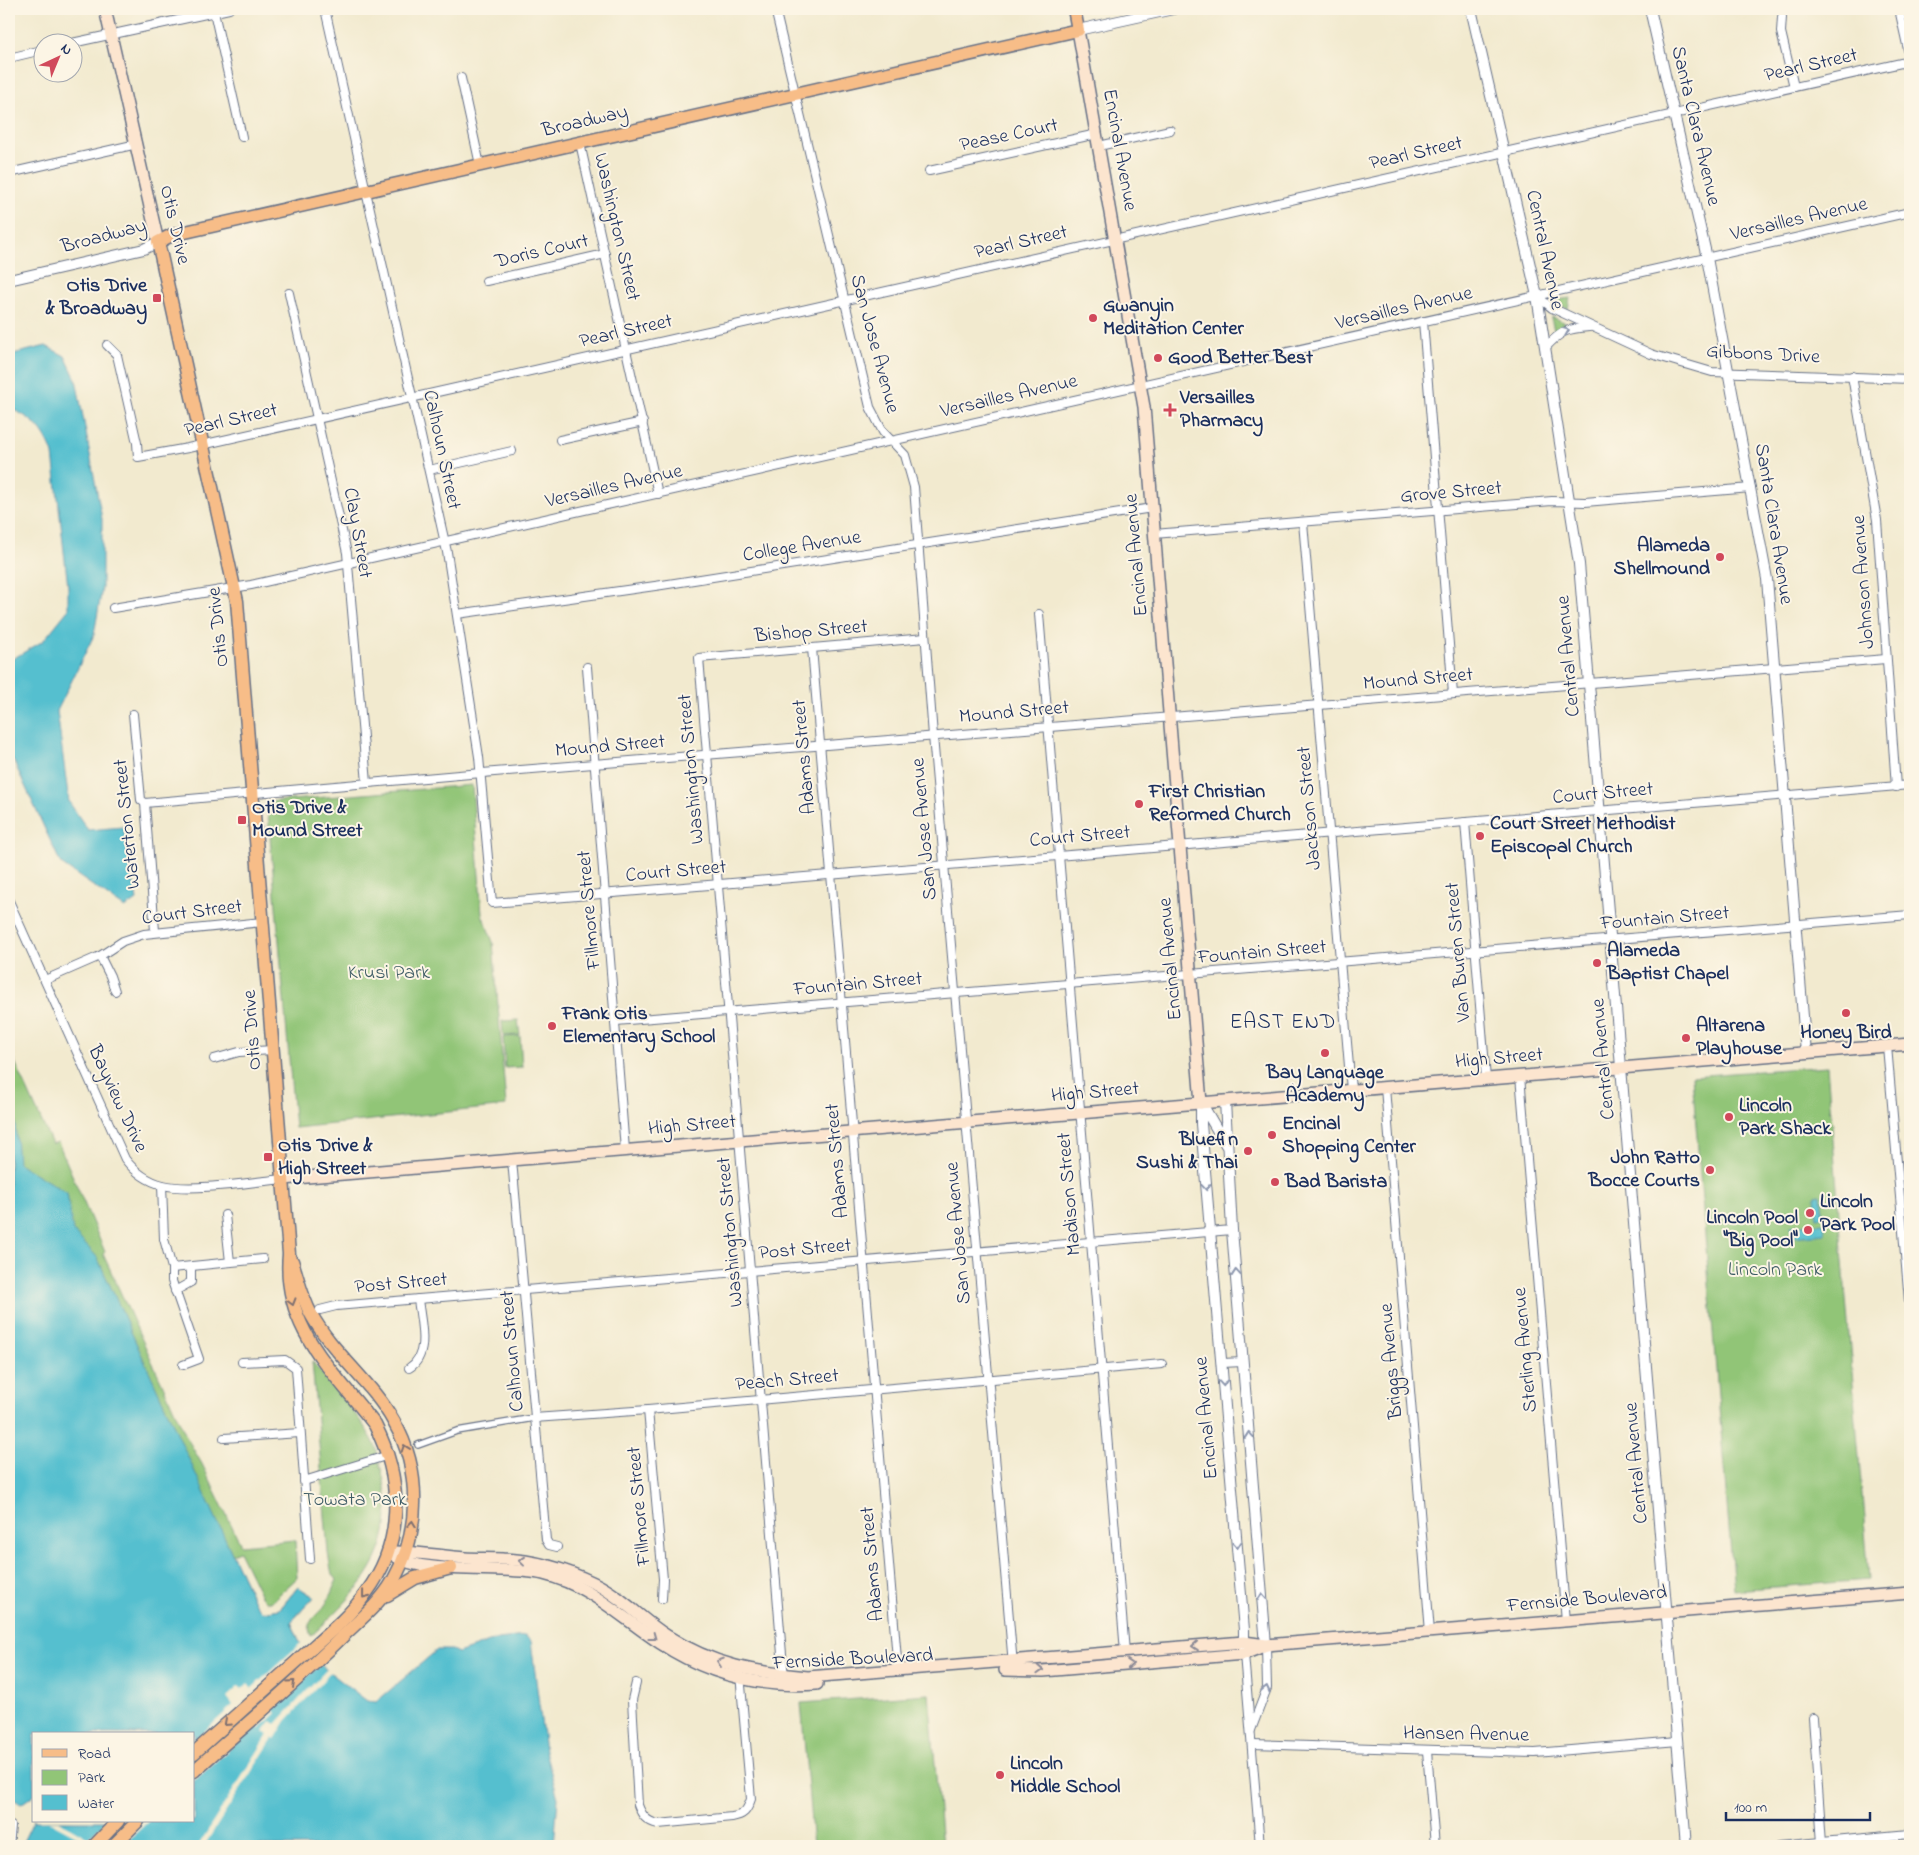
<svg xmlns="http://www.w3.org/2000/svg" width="1919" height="1855" font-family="'Indie Flower',sans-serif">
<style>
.green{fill:#91c577;stroke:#567a6a}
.water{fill:#54bfcf;stroke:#387796}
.pier{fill:#f2eacf}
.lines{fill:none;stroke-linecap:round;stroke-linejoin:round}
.pedestrian-casing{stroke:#667086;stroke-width:8}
.minor-casing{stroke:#667086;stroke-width:10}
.tertiary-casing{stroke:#667086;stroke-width:12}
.secondary-casing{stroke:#667086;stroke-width:14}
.primary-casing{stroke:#667086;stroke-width:15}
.pedestrian{stroke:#fff;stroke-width:5.5}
.minor{stroke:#fff;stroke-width:8}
.tertiary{stroke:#fff;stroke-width:10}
.secondary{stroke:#fce5cf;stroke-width:11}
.primary{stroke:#f7bd88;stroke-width:12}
.oneway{stroke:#8d97ae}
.oneway2{stroke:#7e6f71}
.oneway3{stroke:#8c8a96}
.poi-dot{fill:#d1495b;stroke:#fcf5e5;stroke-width:2}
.labels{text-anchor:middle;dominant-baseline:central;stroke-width:4;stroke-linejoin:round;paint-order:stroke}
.street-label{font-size:20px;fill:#1b2f5e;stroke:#fcf5e5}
.poi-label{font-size:20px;font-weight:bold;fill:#1b2f5e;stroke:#fcf5e5;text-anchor:start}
.park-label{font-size:20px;fill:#3e5c66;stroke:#fcf5e5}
.neighbourhood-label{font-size:21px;letter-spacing:1px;fill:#1b2f5e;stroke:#fcf5e5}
</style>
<rect width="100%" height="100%" fill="#fcf5e5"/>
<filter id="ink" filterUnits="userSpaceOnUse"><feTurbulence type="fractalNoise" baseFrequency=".02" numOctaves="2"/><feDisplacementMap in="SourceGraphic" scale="10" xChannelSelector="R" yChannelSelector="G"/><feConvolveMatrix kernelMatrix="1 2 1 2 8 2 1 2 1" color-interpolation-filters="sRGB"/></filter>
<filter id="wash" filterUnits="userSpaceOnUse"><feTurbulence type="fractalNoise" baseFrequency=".0096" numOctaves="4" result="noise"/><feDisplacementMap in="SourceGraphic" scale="20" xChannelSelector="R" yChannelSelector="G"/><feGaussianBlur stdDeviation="1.12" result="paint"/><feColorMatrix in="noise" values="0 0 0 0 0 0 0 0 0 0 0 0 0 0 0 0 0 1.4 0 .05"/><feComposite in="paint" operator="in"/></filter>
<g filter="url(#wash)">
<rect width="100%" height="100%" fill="#f2eacf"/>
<!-- green -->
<g class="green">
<polygon points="1570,298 1568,309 1556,303 1557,300"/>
<polygon points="1553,317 1568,324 1554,330 1551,318"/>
<polygon points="472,785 482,914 493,942 506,1106 295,1128 267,802"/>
<polygon points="518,1020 520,1035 503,1036 502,1021"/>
<polygon points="520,1036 522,1067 505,1068 503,1037"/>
<polygon points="9,1049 52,1144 58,1142 105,1252 103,1254 187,1438 202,1464 241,1545 295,1540 297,1578 271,1602 267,1602 261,1596 239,1551 232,1554 255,1604 263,1612 280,1609 298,1587 314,1597 291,1622 300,1643 323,1667 9,1446"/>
<polygon points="1827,1066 1869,1580 1734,1590 1692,1076"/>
<path d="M312 1361C330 1384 362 1418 374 1443 378 1450 378 1458 380 1465 403 1546 366 1585 311 1636 304 1619 320 1615 327 1602 331 1595 333 1587 337 1580L331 1571 328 1552Z"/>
<polygon points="929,1694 942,1846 813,1846 801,1703"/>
</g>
<!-- water -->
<g class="water">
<path d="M46 346 65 356 76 379 102 519V588L94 635 57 711 69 802 88 830 123 827 137 900 125 908 61 864 9 751V661L43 641 68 610V587L53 454C45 431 32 417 9 408V355Z"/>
<polygon points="9,1107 15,1121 18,1163 67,1193 73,1231 97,1257 255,1604 263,1612 280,1609 298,1587 314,1597 291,1622 300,1643 323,1667 367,1701 376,1702 437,1650 452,1650 458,1653 498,1639 525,1636 531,1641 545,1751 558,1798 554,1846 21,1846 34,1819 34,1821 194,1821 194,1734 34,1734 34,1795 21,1804 9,1796"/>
<polygon points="1821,1195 1823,1216 1817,1217 1815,1196"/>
<polygon points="1824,1223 1825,1234 1792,1237 1791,1226"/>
</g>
<!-- pier -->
<g class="pier">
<polygon points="302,1642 322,1663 272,1709 276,1713 259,1729 255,1726 194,1781 194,1741 233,1705 227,1697 239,1686 242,1689 248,1683 252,1688"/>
<polygon points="328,1668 332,1671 286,1721 275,1739 273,1738 204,1846 198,1846 268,1735 263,1732 271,1721 276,1724"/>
<polygon points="48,1821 59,1821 88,1838 106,1821 149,1821 122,1846 82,1846 85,1842 84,1840"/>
</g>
</g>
<g filter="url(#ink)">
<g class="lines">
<defs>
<polyline id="pedestrian" points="418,1445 457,1431 534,1418"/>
<g id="minor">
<polyline points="325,9 447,552 479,757 492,903 1910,785"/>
<polyline points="775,9 870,407 883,432 905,455 914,487 933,736 1013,1665"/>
<polyline points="1899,9 1910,59"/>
<polyline points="214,12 242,137"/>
<polyline points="1782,17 1781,32 1794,87"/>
<polyline points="72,43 229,9"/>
<polyline points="9,58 42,50"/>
<polyline points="461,78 480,165"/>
<polyline points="580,143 658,494"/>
<polyline points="1099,146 1170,130"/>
<polyline points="929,171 1097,134"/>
<polyline points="9,173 137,144"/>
<polyline points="486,281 605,254"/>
<polyline points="289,293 347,553 367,783"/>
<polyline points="1537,296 1552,308 1651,354 1712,372 1910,379"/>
<polyline points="1423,321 1453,694"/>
<polyline points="107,345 117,355 137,443 138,457 188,448 1910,61"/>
<path d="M1545 348C1562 330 1566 329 1589 327"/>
<polyline points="1852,376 1877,520 1896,787"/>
<polyline points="560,440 643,422"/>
<polyline points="429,470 512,451"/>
<polyline points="1303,522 1351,1090"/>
<polyline points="1154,534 1552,501 1585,502 1751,488"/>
<polyline points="113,608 251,585 1910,212"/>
<polyline points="457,614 662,585 1152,508"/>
<polyline points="1039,614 1125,1652"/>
<polyline points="812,648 898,1671"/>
<polyline points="587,667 625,1150"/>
<polyline points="133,714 141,800 145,803 155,931"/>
<polyline points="145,803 470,774 1886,659"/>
<polyline points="1465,822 1486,1079"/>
<path d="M9 901 125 1159C135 1172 147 1181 163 1185 191 1192 252 1182 283 1179"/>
<polyline points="100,956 110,976 115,991"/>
<polyline points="45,980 100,956 123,941 144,934 263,922"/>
<polyline points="616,1021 1910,915"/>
<polyline points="1887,1046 1910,1313"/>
<polyline points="214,1059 239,1052 273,1050"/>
<polyline points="1520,1076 1566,1621"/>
<polyline points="1385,1088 1430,1632"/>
<polyline points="512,1160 546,1540 549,1545 557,1547"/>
<polyline points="162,1185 164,1239 172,1268 172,1281 199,1359 183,1365"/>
<polyline points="225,1215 230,1262"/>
<polyline points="172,1268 263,1259"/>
<polyline points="175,1291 191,1282 191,1267"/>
<polyline points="320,1310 336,1306 1232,1230"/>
<polyline points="242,1362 285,1360 296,1368 310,1559"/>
<polyline points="1222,1363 1243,1362"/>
<path d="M409 1368C431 1355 420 1320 418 1299"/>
<polyline points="648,1410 663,1579 662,1599"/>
<polyline points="534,1418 648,1410 1162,1364"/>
<polyline points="224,1438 300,1433"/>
<polyline points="304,1481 389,1455"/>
<polyline points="1244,1654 1260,1846"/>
<polyline points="784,1678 699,658 925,638"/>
<path d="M636 1683 632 1700 638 1805C642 1816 646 1821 658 1824L732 1817C744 1815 747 1811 751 1799L740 1674"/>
<polyline points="1813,1718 1822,1843"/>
<polyline points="1251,1730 1267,1688 1266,1645"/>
<polyline points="1252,1744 1535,1753 1678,1741"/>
<polyline points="1427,1751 1435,1846"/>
<polyline points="9,1846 11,1826"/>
<polyline points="1778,1846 1910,1834"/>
</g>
<g id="tertiary">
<polyline points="1471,9 1537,296 1579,564 1686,1846"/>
<polyline points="1650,9 1707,258 1767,579 1806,1053"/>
<polyline points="1078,30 1173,9"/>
<polyline points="9,280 144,249 158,242"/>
<polyline points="1225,1101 1232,1230 1266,1645"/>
<polyline points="1201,1103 1201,1124 1244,1630 1244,1650"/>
<polyline points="1202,1104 1226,1145"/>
</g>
<g id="secondary">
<polyline points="105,9 158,242"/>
<polyline points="1078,30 1144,407 1201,1103"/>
<polyline points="283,1179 1910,1044"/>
<path d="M389 1552C415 1551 439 1556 465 1558 477 1559 490 1558 503 1559 535 1560 565 1569 594 1583 621 1596 642 1620 667 1636 714 1666 754 1672 808 1677L1244 1642 1266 1645 1910 1593"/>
<path d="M395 1556C424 1576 505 1565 543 1574 592 1586 619 1616 660 1643 707 1674 761 1688 817 1684"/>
<polyline points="1005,1670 1043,1671 1244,1654 1264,1646"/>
</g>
<g id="primary">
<polyline points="387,1595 415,1578 451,1568"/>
<path d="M194 1753C228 1723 262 1692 296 1662 320 1640 347 1620 366 1593 404 1543 403 1480 375 1425 334 1371 282 1329 289 1254L237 601 158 242 172 235 1078 30 1074 9"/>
<path d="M194 1771C244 1726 297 1682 345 1634 362 1618 381 1602 393 1581 420 1533 422 1471 394 1422 372 1382 333 1354 311 1314 302 1298 298 1279 292 1261"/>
<polyline points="94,1846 118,1821"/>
<polyline points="113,1846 138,1821"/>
</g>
</defs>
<!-- pedestrian casing -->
<use href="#pedestrian" class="pedestrian-casing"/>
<!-- minor casing -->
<use href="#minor" class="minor-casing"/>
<!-- tertiary casing -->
<use href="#tertiary" class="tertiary-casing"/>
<!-- secondary casing -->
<use href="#secondary" class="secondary-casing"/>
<!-- primary casing -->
<use href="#primary" class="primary-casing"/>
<!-- pedestrian -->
<use href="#pedestrian" class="pedestrian"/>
<!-- minor -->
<use href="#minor" class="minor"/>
<!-- tertiary -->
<use href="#tertiary" class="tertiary"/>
<!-- secondary -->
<use href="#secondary" class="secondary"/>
<!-- primary -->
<use href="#primary" class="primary"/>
</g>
<!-- one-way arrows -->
<defs><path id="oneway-chevron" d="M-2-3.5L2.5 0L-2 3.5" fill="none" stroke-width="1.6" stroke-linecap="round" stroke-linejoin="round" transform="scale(1.25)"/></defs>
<g class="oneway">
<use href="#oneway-chevron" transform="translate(1566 331) rotate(-21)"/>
<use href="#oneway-chevron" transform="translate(1206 1187) rotate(85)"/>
<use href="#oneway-chevron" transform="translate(1236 1273) rotate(-95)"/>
<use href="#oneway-chevron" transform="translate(1223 1383) rotate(85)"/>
<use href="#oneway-chevron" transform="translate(1249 1435) rotate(-95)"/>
<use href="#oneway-chevron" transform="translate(1237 1545) rotate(85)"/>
<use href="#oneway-chevron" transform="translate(1262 1597) rotate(-95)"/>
<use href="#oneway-chevron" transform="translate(1266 1689) rotate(-76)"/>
</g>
<g class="oneway2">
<use href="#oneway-chevron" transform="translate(292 1302) rotate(74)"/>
<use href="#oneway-chevron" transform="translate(405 1448) rotate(-109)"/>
<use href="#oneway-chevron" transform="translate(412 1524) rotate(-83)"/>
<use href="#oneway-chevron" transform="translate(365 1595) rotate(128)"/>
<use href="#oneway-chevron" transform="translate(292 1683) rotate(-42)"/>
<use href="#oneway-chevron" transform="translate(227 1723) rotate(138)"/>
</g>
<g class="oneway3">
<use href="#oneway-chevron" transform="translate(522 1561) rotate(-174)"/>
<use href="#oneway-chevron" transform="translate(653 1637) rotate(37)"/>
<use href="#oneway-chevron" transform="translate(1195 1646) rotate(175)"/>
<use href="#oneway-chevron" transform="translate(720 1662) rotate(-161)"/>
<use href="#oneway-chevron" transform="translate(1130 1664) rotate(-5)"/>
<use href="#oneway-chevron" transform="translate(1040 1670) rotate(2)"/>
</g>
</g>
<!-- markers -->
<g class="poi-dot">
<rect x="152" y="293" width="10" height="10" rx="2.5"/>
<circle cx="1093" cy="318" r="5"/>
<circle cx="1158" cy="358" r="5"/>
<path d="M1167.5 402.5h5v5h5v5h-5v5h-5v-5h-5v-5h5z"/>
<circle cx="1720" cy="557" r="5"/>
<circle cx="1139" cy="804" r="5"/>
<rect x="237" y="815" width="10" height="10" rx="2.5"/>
<circle cx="1480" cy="836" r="5"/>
<circle cx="1597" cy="963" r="5"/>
<circle cx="1846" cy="1013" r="5"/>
<circle cx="552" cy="1026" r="5"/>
<circle cx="1686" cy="1038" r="5"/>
<circle cx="1325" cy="1053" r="5"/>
<circle cx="1729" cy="1117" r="5"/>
<circle cx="1272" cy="1135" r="5"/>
<circle cx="1248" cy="1151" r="5"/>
<rect x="263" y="1152" width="10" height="10" rx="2.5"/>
<circle cx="1710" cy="1170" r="5"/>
<circle cx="1275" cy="1182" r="5"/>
<circle cx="1810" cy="1213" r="5"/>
<circle cx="1808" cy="1230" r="5"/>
<circle cx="1000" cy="1775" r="5"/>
</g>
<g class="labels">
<!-- street labels -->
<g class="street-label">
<text transform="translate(1811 66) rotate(-13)">Pearl Street</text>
<text transform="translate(585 122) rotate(-13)">Broadway</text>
<text transform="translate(1695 126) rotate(77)">Santa Clara Avenue</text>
<text transform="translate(1009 136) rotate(-12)">Pease Court</text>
<text transform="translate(1119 150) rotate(80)">Encinal Avenue</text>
<text transform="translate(1416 154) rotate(-13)">Pearl Street</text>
<text transform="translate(1799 220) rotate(-13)">Versailles Avenue</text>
<text transform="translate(174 225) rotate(77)">Otis Drive</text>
<text transform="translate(616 227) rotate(77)">Washington Street</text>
<text transform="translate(104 237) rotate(-15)">Broadway</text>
<text transform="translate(1021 243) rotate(-13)">Pearl Street</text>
<text transform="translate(1544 250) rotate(78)">Central Avenue</text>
<text transform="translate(542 252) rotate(-13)">Doris Court</text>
<text transform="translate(1404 309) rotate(-13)">Versailles Avenue</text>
<text transform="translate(626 332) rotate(-13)">Pearl Street</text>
<text transform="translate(874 344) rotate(75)">San Jose Avenue</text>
<text transform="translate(1763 355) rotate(3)">Gibbons Drive</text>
<text transform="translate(1009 397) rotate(-13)">Versailles Avenue</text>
<text transform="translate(231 421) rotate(-13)">Pearl Street</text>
<text transform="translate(441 450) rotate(78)">Calhoun Street</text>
<text transform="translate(614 487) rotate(-13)">Versailles Avenue</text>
<text transform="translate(1451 493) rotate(-5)">Grove Street</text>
<text transform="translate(1773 524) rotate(81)">Santa Clara Avenue</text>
<text transform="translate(357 533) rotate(80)">Clay Street</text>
<text transform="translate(802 547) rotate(-9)">College Avenue</text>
<text transform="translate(1137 555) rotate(-95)">Encinal Avenue</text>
<text transform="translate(1864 582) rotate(-94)">Johnson Avenue</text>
<text transform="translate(219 627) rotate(-96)">Otis Drive</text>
<text transform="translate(811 632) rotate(-5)">Bishop Street</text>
<text transform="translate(1569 656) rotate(-95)">Central Avenue</text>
<text transform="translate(1418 680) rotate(-5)">Mound Street</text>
<text transform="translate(1014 713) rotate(-5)">Mound Street</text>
<text transform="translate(610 747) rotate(-5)">Mound Street</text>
<text transform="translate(805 757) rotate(-95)">Adams Street</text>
<text transform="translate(692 769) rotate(-95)">Washington Street</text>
<text transform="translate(1603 794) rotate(-5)">Court Street</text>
<text transform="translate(1310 808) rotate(-95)">Jackson Street</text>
<text transform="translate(128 824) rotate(-96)">Waterton Street</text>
<text transform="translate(925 829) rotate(-95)">San Jose Avenue</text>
<text transform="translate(1080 837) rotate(-5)">Court Street</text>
<text transform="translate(676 872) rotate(-5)">Court Street</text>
<text transform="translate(590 910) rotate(-95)">Fillmore Street</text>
<text transform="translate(192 913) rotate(-7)">Court Street</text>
<text transform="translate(1665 919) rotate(-5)">Fountain Street</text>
<text transform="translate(1459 952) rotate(-95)">Van Buren Street</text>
<text transform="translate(1262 953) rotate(-5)">Fountain Street</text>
<text transform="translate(1171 959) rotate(-95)">Encinal Avenue</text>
<text transform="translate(858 985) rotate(-5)">Fountain Street</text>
<text transform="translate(253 1030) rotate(-94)">Otis Drive</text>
<text transform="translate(1499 1059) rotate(-5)">High Street</text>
<text transform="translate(1604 1059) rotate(-95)">Central Avenue</text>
<text transform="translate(1095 1093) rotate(-5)">High Street</text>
<text transform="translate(117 1099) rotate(65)">Bayview Drive</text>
<text transform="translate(692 1126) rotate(-5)">High Street</text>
<text transform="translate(838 1161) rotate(-95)">Adams Street</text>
<text transform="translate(1070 1194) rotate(-95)">Madison Street</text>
<text transform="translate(731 1232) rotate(-95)">Washington Street</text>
<text transform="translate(959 1233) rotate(-95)">San Jose Avenue</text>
<text transform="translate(805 1250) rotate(-5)">Post Street</text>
<text transform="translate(401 1284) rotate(-5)">Post Street</text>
<text transform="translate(1526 1350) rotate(-95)">Sterling Avenue</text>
<text transform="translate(513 1351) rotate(-95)">Calhoun Street</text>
<text transform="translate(1392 1361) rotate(-95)">Briggs Avenue</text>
<text transform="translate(787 1381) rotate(-5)">Peach Street</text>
<text transform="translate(1207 1418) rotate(-95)">Encinal Avenue</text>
<text transform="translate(1637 1463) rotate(-95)">Central Avenue</text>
<text transform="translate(640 1506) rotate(-95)">Fillmore Street</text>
<text transform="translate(873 1564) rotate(-95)">Adams Street</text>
<text transform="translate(1587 1600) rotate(-5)">Fernside Boulevard</text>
<text transform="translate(853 1660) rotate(-3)">Fernside Boulevard</text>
<text transform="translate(1466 1735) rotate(1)">Hansen Avenue</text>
</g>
<!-- poi labels -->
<g class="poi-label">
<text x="147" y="286" text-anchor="end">Otis Drive<tspan x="147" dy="23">&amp; Broadway</tspan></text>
<text x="1103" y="306">Gwanyin<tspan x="1103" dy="23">Meditation Center</tspan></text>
<text x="1168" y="358">Good Better Best</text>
<text x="1180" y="398">Versailles<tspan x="1180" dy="23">Pharmacy</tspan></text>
<text x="1710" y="546" text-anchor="end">Alameda<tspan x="1710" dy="23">Shellmound</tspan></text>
<text x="1149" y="792">First Christian<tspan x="1149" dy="23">Reformed Church</tspan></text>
<text x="252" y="808">Otis Drive &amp;<tspan x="252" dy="23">Mound Street</tspan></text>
<text x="1490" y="824">Court Street Methodist<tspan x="1490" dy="23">Episcopal Church</tspan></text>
<text x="1607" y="951">Alameda<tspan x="1607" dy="23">Baptist Chapel</tspan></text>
<text x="562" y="1014">Frank Otis<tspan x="562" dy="23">Elementary School</tspan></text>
<text x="1696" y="1026">Altarena<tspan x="1696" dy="23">Playhouse</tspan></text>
<text x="1846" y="1033" text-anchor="middle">Honey Bird</text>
<text x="1325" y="1073" text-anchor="middle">Bay Language<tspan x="1325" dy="23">Academy</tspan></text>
<text x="1739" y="1106">Lincoln<tspan x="1739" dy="23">Park Shack</tspan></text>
<text x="1282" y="1124">Encinal<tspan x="1282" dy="23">Shopping Center</tspan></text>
<text x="1238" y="1140" text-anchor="end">Bluefin<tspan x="1238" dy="23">Sushi &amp; Thai</tspan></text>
<text x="278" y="1146">Otis Drive &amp;<tspan x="278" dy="23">High Street</tspan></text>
<text x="1700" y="1158" text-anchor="end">John Ratto<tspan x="1700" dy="23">Bocce Courts</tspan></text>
<text x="1285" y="1182">Bad Barista</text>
<text x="1820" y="1202">Lincoln<tspan x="1820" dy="23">Park Pool</tspan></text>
<text x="1798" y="1218" text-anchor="end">Lincoln Pool<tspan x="1798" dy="23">"Big Pool"</tspan></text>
<text x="1010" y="1764">Lincoln<tspan x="1010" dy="23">Middle School</tspan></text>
</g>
<!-- park labels -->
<g class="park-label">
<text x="389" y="973">Krusi Park</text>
<text x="1775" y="1270">Lincoln Park</text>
<text x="355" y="1500">Towata Park</text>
</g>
<!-- neighbourhood labels -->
<g class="neighbourhood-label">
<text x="1283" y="1023">EAST END</text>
</g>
</g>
<!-- margin -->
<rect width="1919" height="1855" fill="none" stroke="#fcf5e5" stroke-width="30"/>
<!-- legend -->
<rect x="32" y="1732" width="162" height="90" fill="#fcf5e5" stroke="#a2a6af"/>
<rect x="42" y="1749" width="25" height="8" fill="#f7bd88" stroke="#a2a6af"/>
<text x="78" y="1758" font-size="15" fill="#1b2f5e">Road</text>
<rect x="42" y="1770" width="25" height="15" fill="#91c577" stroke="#a2a6af"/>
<text x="78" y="1782" font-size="15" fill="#1b2f5e">Park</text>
<rect x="42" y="1795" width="25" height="15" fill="#54bfcf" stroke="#a2a6af"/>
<text x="78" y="1808" font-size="15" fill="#1b2f5e">Water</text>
<!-- north arrow -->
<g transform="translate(58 58) rotate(44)"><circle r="24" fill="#fcf5e5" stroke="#a2a6af"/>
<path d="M0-4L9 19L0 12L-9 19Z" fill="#d1495b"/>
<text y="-8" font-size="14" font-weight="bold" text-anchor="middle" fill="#1b2f5e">N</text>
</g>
<!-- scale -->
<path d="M1726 1812v8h144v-8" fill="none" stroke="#1b2f5e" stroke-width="2.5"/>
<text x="1734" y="1812" font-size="15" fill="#1b2f5e" stroke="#fcf5e5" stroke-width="4" paint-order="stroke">100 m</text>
</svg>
